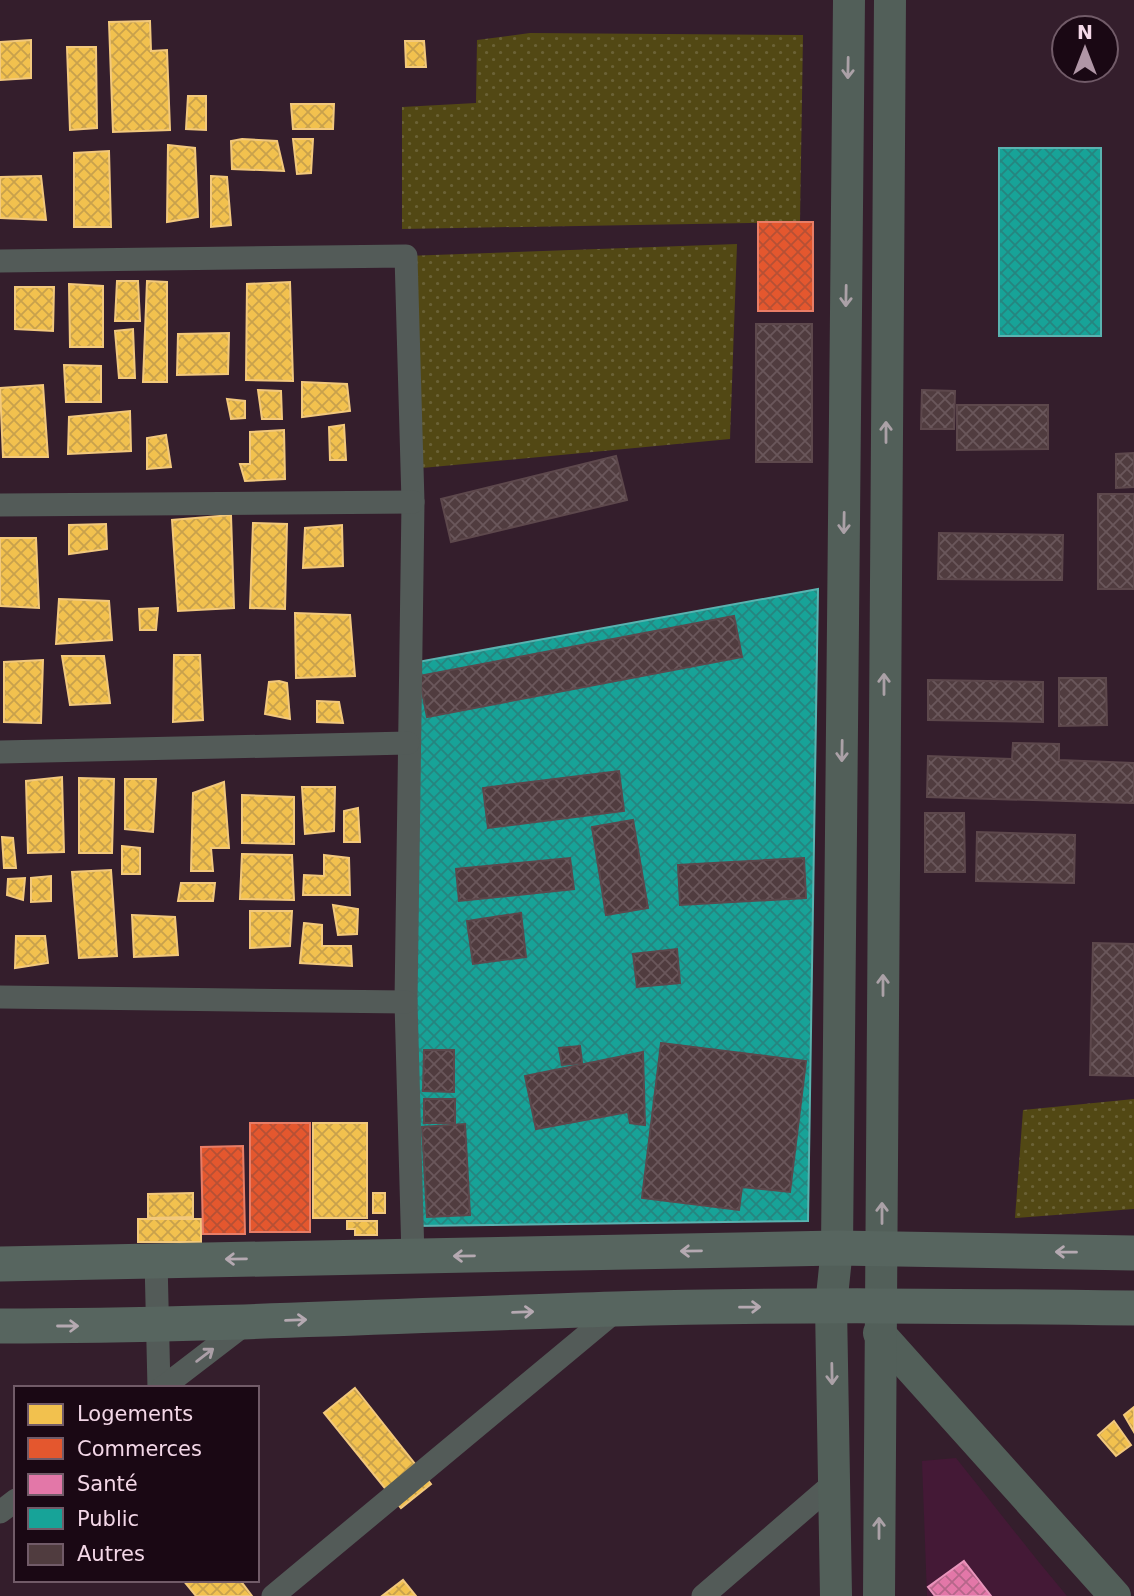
<svg xmlns="http://www.w3.org/2000/svg" width="1134" height="1596" font-family="'DejaVu Sans',sans-serif">
<style>
.built{fill:#441936}
.grass{fill:url(#grass-dots)}
.homes{fill:url(#homes-cross-hatch);stroke:#f2c87c;stroke-width:2}
.shops{fill:url(#shops-cross-hatch);stroke:#e87d66;stroke-width:2}
.health{fill:url(#health-cross-hatch);stroke:#e894bb;stroke-width:2}
.public{fill:url(#public-cross-hatch);stroke:#59b3b0;stroke-width:2}
.building{fill:url(#building-cross-hatch);stroke:#5d484c;stroke-width:2}
.lines{fill:none;stroke-linecap:round;stroke-linejoin:round}
.street{stroke:#535b58;stroke-width:23}
.secondary{stroke:#525f59;stroke-width:32}
.primary{stroke:#57655f;stroke-width:35}
.oneway{stroke:#aba1a7}
.oneway2{stroke:#b5a9b1}
.oneway3{stroke:#ab9fa7}
</style>
<defs>
<pattern id="grass-dots" width="8" height="8" patternUnits="userSpaceOnUse" patternTransform="scale(1.75)"><rect width="8" height="8" fill="#524814"/><path d="M2 2h.1M6 6h.1" fill="none" stroke="#6b6236" stroke-width="1.8" stroke-linecap="round"/></pattern>
<pattern id="homes-cross-hatch" width="8" height="8" patternUnits="userSpaceOnUse" patternTransform="scale(1.75)"><rect width="8" height="8" fill="#f2c14e"/><path d="M0 0l8 8M0 8l8-8" fill="none" stroke="#c8a14c"/></pattern>
<pattern id="shops-cross-hatch" width="8" height="8" patternUnits="userSpaceOnUse" patternTransform="scale(1.75)"><rect width="8" height="8" fill="#e4572e"/><path d="M0 0l8 8M0 8l8-8" fill="none" stroke="#b65035"/></pattern>
<pattern id="health-cross-hatch" width="8" height="8" patternUnits="userSpaceOnUse" patternTransform="scale(1.75)"><rect width="8" height="8" fill="#e377a8"/><path d="M0 0l8 8M0 8l8-8" fill="none" stroke="#b5668a"/></pattern>
<pattern id="public-cross-hatch" width="8" height="8" patternUnits="userSpaceOnUse" patternTransform="scale(1.75)"><rect width="8" height="8" fill="#17a398"/><path d="M0 0l8 8M0 8l8-8" fill="none" stroke="#26857f"/></pattern>
<pattern id="building-cross-hatch" width="8" height="8" patternUnits="userSpaceOnUse" patternTransform="scale(1.75)"><rect width="8" height="8" fill="#503c3f"/><path d="M0 0l8 8M0 8l8-8" fill="none" stroke="#6a575b"/></pattern>
</defs>
<rect width="100%" height="100%" fill="#341e2c"/>
<!-- built -->
<polygon class="built" points="956,1458 1038,1561 1067,1596 927,1596 922,1461"/>
<!-- grass -->
<g class="grass">
<polygon points="530,33 803,35 800,222 402,229 402,107 476,103 477,40"/>
<polygon points="737,244 730,439 422,468 406,256"/>
<polygon points="1134,1099 1134,1209 1015,1218 1023,1110"/>
</g>
<!-- homes -->
<g class="homes">
<polygon points="150,21 151,51 167,50 170,130 113,132 109,22"/>
<polygon points="31,40 31,78 0,80 0,42"/>
<polygon points="405,41 424,41 426,67 406,67"/>
<polygon points="67,47 96,47 97,128 70,130"/>
<polygon points="188,96 206,96 206,130 186,129"/>
<polygon points="291,104 334,104 333,129 293,129"/>
<polygon points="242,139 277,141 284,171 232,169 231,141"/>
<polygon points="293,139 313,139 311,173 297,174"/>
<polygon points="168,145 195,148 198,217 167,222"/>
<polygon points="109,151 111,227 74,227 74,153"/>
<polygon points="41,176 46,220 0,218 0,177"/>
<polygon points="211,176 227,177 231,225 211,227"/>
<polygon points="117,281 138,281 140,321 115,321"/>
<polygon points="147,281 167,282 167,382 143,382"/>
<polygon points="290,282 293,381 246,380 247,284"/>
<polygon points="69,284 103,286 103,347 70,347"/>
<polygon points="15,287 54,287 53,331 15,329"/>
<polygon points="133,329 135,378 119,378 115,331"/>
<polygon points="229,333 228,374 177,375 178,334"/>
<polygon points="64,365 101,366 101,402 66,402"/>
<polygon points="302,382 347,384 350,411 302,417"/>
<polygon points="43,385 48,457 3,457 0,388"/>
<polygon points="258,390 281,391 282,419 262,419"/>
<polygon points="227,399 245,401 245,418 231,419"/>
<polygon points="130,411 131,451 68,454 69,417"/>
<polygon points="344,425 346,460 330,460 329,427"/>
<polygon points="284,430 285,479 245,481 240,464 250,464 250,432"/>
<polygon points="166,435 171,467 147,469 147,438"/>
<polygon points="231,515 234,608 178,611 172,520"/>
<polygon points="253,523 287,524 285,609 250,608"/>
<polygon points="106,524 107,549 69,554 69,525"/>
<polygon points="342,525 343,566 303,568 305,528"/>
<polygon points="0,538 36,538 39,608 0,606"/>
<polygon points="59,599 109,601 112,640 56,644"/>
<polygon points="158,608 156,630 140,630 139,609"/>
<polygon points="295,613 350,615 355,676 296,678"/>
<polygon points="174,655 200,655 203,720 173,722"/>
<polygon points="62,656 104,656 110,703 70,705"/>
<polygon points="43,660 41,723 4,722 4,662"/>
<polygon points="279,681 287,683 290,719 265,714 269,682"/>
<polygon points="317,701 339,702 343,723 317,722"/>
<polygon points="62,777 64,852 28,853 26,781"/>
<polygon points="79,778 114,779 112,853 79,853"/>
<polygon points="125,779 156,779 153,832 125,829"/>
<polygon points="224,782 229,848 211,848 213,871 191,871 193,793"/>
<polygon points="302,787 335,787 334,831 305,834"/>
<polygon points="242,795 294,797 294,844 242,843"/>
<polygon points="358,808 360,842 344,842 344,811"/>
<polygon points="2,837 13,838 16,868 4,868"/>
<polygon points="122,846 140,848 140,874 122,874"/>
<polygon points="242,854 292,855 294,900 240,899"/>
<polygon points="324,855 349,858 350,895 303,895 304,875 324,876"/>
<polygon points="111,870 117,956 79,958 72,872"/>
<polygon points="51,876 51,901 31,902 31,878"/>
<polygon points="25,878 23,900 7,895 8,879"/>
<polygon points="181,883 215,883 213,901 178,901"/>
<polygon points="333,905 358,909 357,934 338,935"/>
<polygon points="250,911 292,911 290,946 250,948"/>
<polygon points="132,915 175,917 178,955 134,957"/>
<polygon points="304,923 322,925 322,946 351,946 352,966 300,963"/>
<polygon points="16,936 45,936 48,963 15,968"/>
<rect x="313" y="1123" width="54" height="95"/>
<polygon points="193,1193 193,1217 148,1218 148,1194"/>
<rect x="373" y="1193" width="12" height="20"/>
<rect x="138" y="1219" width="63" height="23"/>
<polygon points="347,1221 377,1221 377,1235 355,1235 355,1229 347,1229"/>
<polygon points="355,1388 431,1484 401,1508 324,1413"/>
<polygon points="1134,1407 1134,1432 1124,1415"/>
<polygon points="1114,1421 1131,1445 1116,1456 1098,1435"/>
<polygon points="183,1580 240,1580 252,1596 196,1596"/>
<polygon points="403,1580 416,1596 382,1596"/>
</g>
<!-- shops -->
<g class="shops">
<rect x="758" y="222" width="55" height="89"/>
<rect x="250" y="1123" width="60" height="109"/>
<polygon points="243,1146 245,1234 203,1234 201,1147"/>
<rect x="526" y="1161" width="101" height="59"/>
</g>
<!-- health -->
<polygon class="health" points="964,1561 991,1596 935,1596 928,1587"/>
<!-- public -->
<g class="public">
<rect x="999" y="148" width="102" height="188"/>
<polygon points="818,589 808,1221 416,1226 412,663"/>
</g>
<!-- building -->
<g class="building">
<rect x="756" y="324" width="56" height="138"/>
<polygon points="922,390 955,391 954,429 921,429"/>
<polygon points="957,405 1048,405 1048,449 957,450"/>
<polygon points="1134,453 1134,487 1116,488 1116,454"/>
<polygon points="616,456 627,500 451,542 441,499"/>
<rect x="1098" y="494" width="36" height="95"/>
<polygon points="939,533 1063,535 1062,580 938,579"/>
<polygon points="734,616 742,657 427,717 419,676"/>
<polygon points="1059,678 1106,678 1107,725 1059,726"/>
<polygon points="928,680 1043,682 1043,722 928,720"/>
<polygon points="1013,743 1059,744 1059,760 1134,763 1134,803 927,797 928,756 1012,759"/>
<polygon points="619,771 624,811 488,828 483,788"/>
<polygon points="925,813 964,813 965,872 925,872"/>
<polygon points="633,820 648,908 606,915 592,827"/>
<polygon points="977,832 1075,835 1074,883 976,881"/>
<polygon points="570,858 574,889 459,901 456,869"/>
<polygon points="804,858 806,898 680,905 678,865"/>
<polygon points="521,913 526,957 473,964 467,921"/>
<polygon points="1093,943 1134,944 1134,1076 1090,1075"/>
<polygon points="677,949 680,983 637,987 633,954"/>
<polygon points="661,1043 806,1061 790,1192 742,1187 739,1210 642,1198"/>
<polygon points="580,1046 582,1063 562,1065 559,1048"/>
<polygon points="424,1050 454,1050 454,1092 423,1091"/>
<polygon points="643,1052 645,1125 630,1123 628,1112 536,1129 525,1076"/>
<rect x="424" y="1099" width="31" height="24"/>
<polygon points="465,1124 470,1215 427,1217 422,1127"/>
</g>
<g class="lines">
<!-- street -->
<g class="street">
<polyline points="0,261 406,256 413,502 406,1002 413,1257"/>
<polyline points="0,505 413,502"/>
<polyline points="0,752 408,743"/>
<polyline points="0,997 406,1002"/>
<polyline points="156,1260 159,1388"/>
<polyline points="162,1388 248,1322"/>
<polyline points="0,1512 16,1500"/>
<polyline points="273,1596 618,1309"/>
<polyline points="703,1596 834,1483"/>
</g>
<!-- secondary -->
<g class="secondary">
<polyline points="879,1333 1115,1596"/>
<polyline points="836,1596 831,1306 837,1248 849,0"/>
<polyline points="879,1596 890,0"/>
</g>
<!-- primary -->
<g class="primary">
<polyline points="0,1264 837,1248 1134,1253"/>
<path d="M0 1326C205 1326 410 1315 615 1309 788 1304 961 1306 1134 1308"/>
</g>
</g>
<!-- one-way arrows -->
<defs><path id="oneway-shaft" d="M-6 0H5M1.5-3L5.5 0L1.5 3" fill="none" stroke-width="1.6" stroke-linecap="round" stroke-linejoin="round" transform="scale(1.75)"/></defs>
<g class="oneway">
<use href="#oneway-shaft" transform="translate(848 68) rotate(91)"/>
<use href="#oneway-shaft" transform="translate(846 296) rotate(91)"/>
<use href="#oneway-shaft" transform="translate(886 432) rotate(-90)"/>
<use href="#oneway-shaft" transform="translate(844 523) rotate(91)"/>
<use href="#oneway-shaft" transform="translate(884 684) rotate(-90)"/>
<use href="#oneway-shaft" transform="translate(842 751) rotate(91)"/>
<use href="#oneway-shaft" transform="translate(883 985) rotate(-90)"/>
<use href="#oneway-shaft" transform="translate(882 1213) rotate(-90)"/>
<use href="#oneway-shaft" transform="translate(832 1374) rotate(89)"/>
<use href="#oneway-shaft" transform="translate(879 1528) rotate(-90)"/>
</g>
<g class="oneway2">
<use href="#oneway-shaft" transform="translate(691 1251) rotate(179)"/>
<use href="#oneway-shaft" transform="translate(1066 1252) rotate(-179)"/>
<use href="#oneway-shaft" transform="translate(464 1256) rotate(179)"/>
<use href="#oneway-shaft" transform="translate(236 1259) rotate(179)"/>
<use href="#oneway-shaft" transform="translate(750 1307) rotate(-1)"/>
<use href="#oneway-shaft" transform="translate(523 1312) rotate(-2)"/>
<use href="#oneway-shaft" transform="translate(296 1320) rotate(-2)"/>
<use href="#oneway-shaft" transform="translate(68 1326)"/>
</g>
<use class="oneway3" href="#oneway-shaft" transform="translate(205 1355) rotate(-37)"/>
<!-- legend -->
<rect x="14" y="1386" width="245" height="196" fill="#1a0814" stroke="#715b68" stroke-width="2"/>
<rect x="28" y="1404" width="35" height="21" fill="#f2c14e" stroke="#715b68" stroke-width="2"/>
<text x="77" y="1421" font-size="21" fill="#f3d7e7">Logements</text>
<rect x="28" y="1438" width="35" height="21" fill="#e4572e" stroke="#715b68" stroke-width="2"/>
<text x="77" y="1456" font-size="21" fill="#f3d7e7">Commerces</text>
<rect x="28" y="1474" width="35" height="21" fill="#e377a8" stroke="#715b68" stroke-width="2"/>
<text x="77" y="1491" font-size="21" fill="#f3d7e7">Santé</text>
<rect x="28" y="1508" width="35" height="21" fill="#17a398" stroke="#715b68" stroke-width="2"/>
<text x="77" y="1526" font-size="21" fill="#f3d7e7">Public</text>
<rect x="28" y="1544" width="35" height="21" fill="#503c3f" stroke="#715b68" stroke-width="2"/>
<text x="77" y="1561" font-size="21" fill="#f3d7e7">Autres</text>
<!-- north arrow -->
<g transform="translate(1085 49)"><circle r="33" fill="#1a0814" stroke="#715b68" stroke-width="2"/>
<path d="M0-5L12 26L0 18L-12 26Z" fill="#b096a6"/>
<text y="-10" font-size="19" font-weight="bold" text-anchor="middle" fill="#f3d7e7">N</text>
</g>
</svg>
